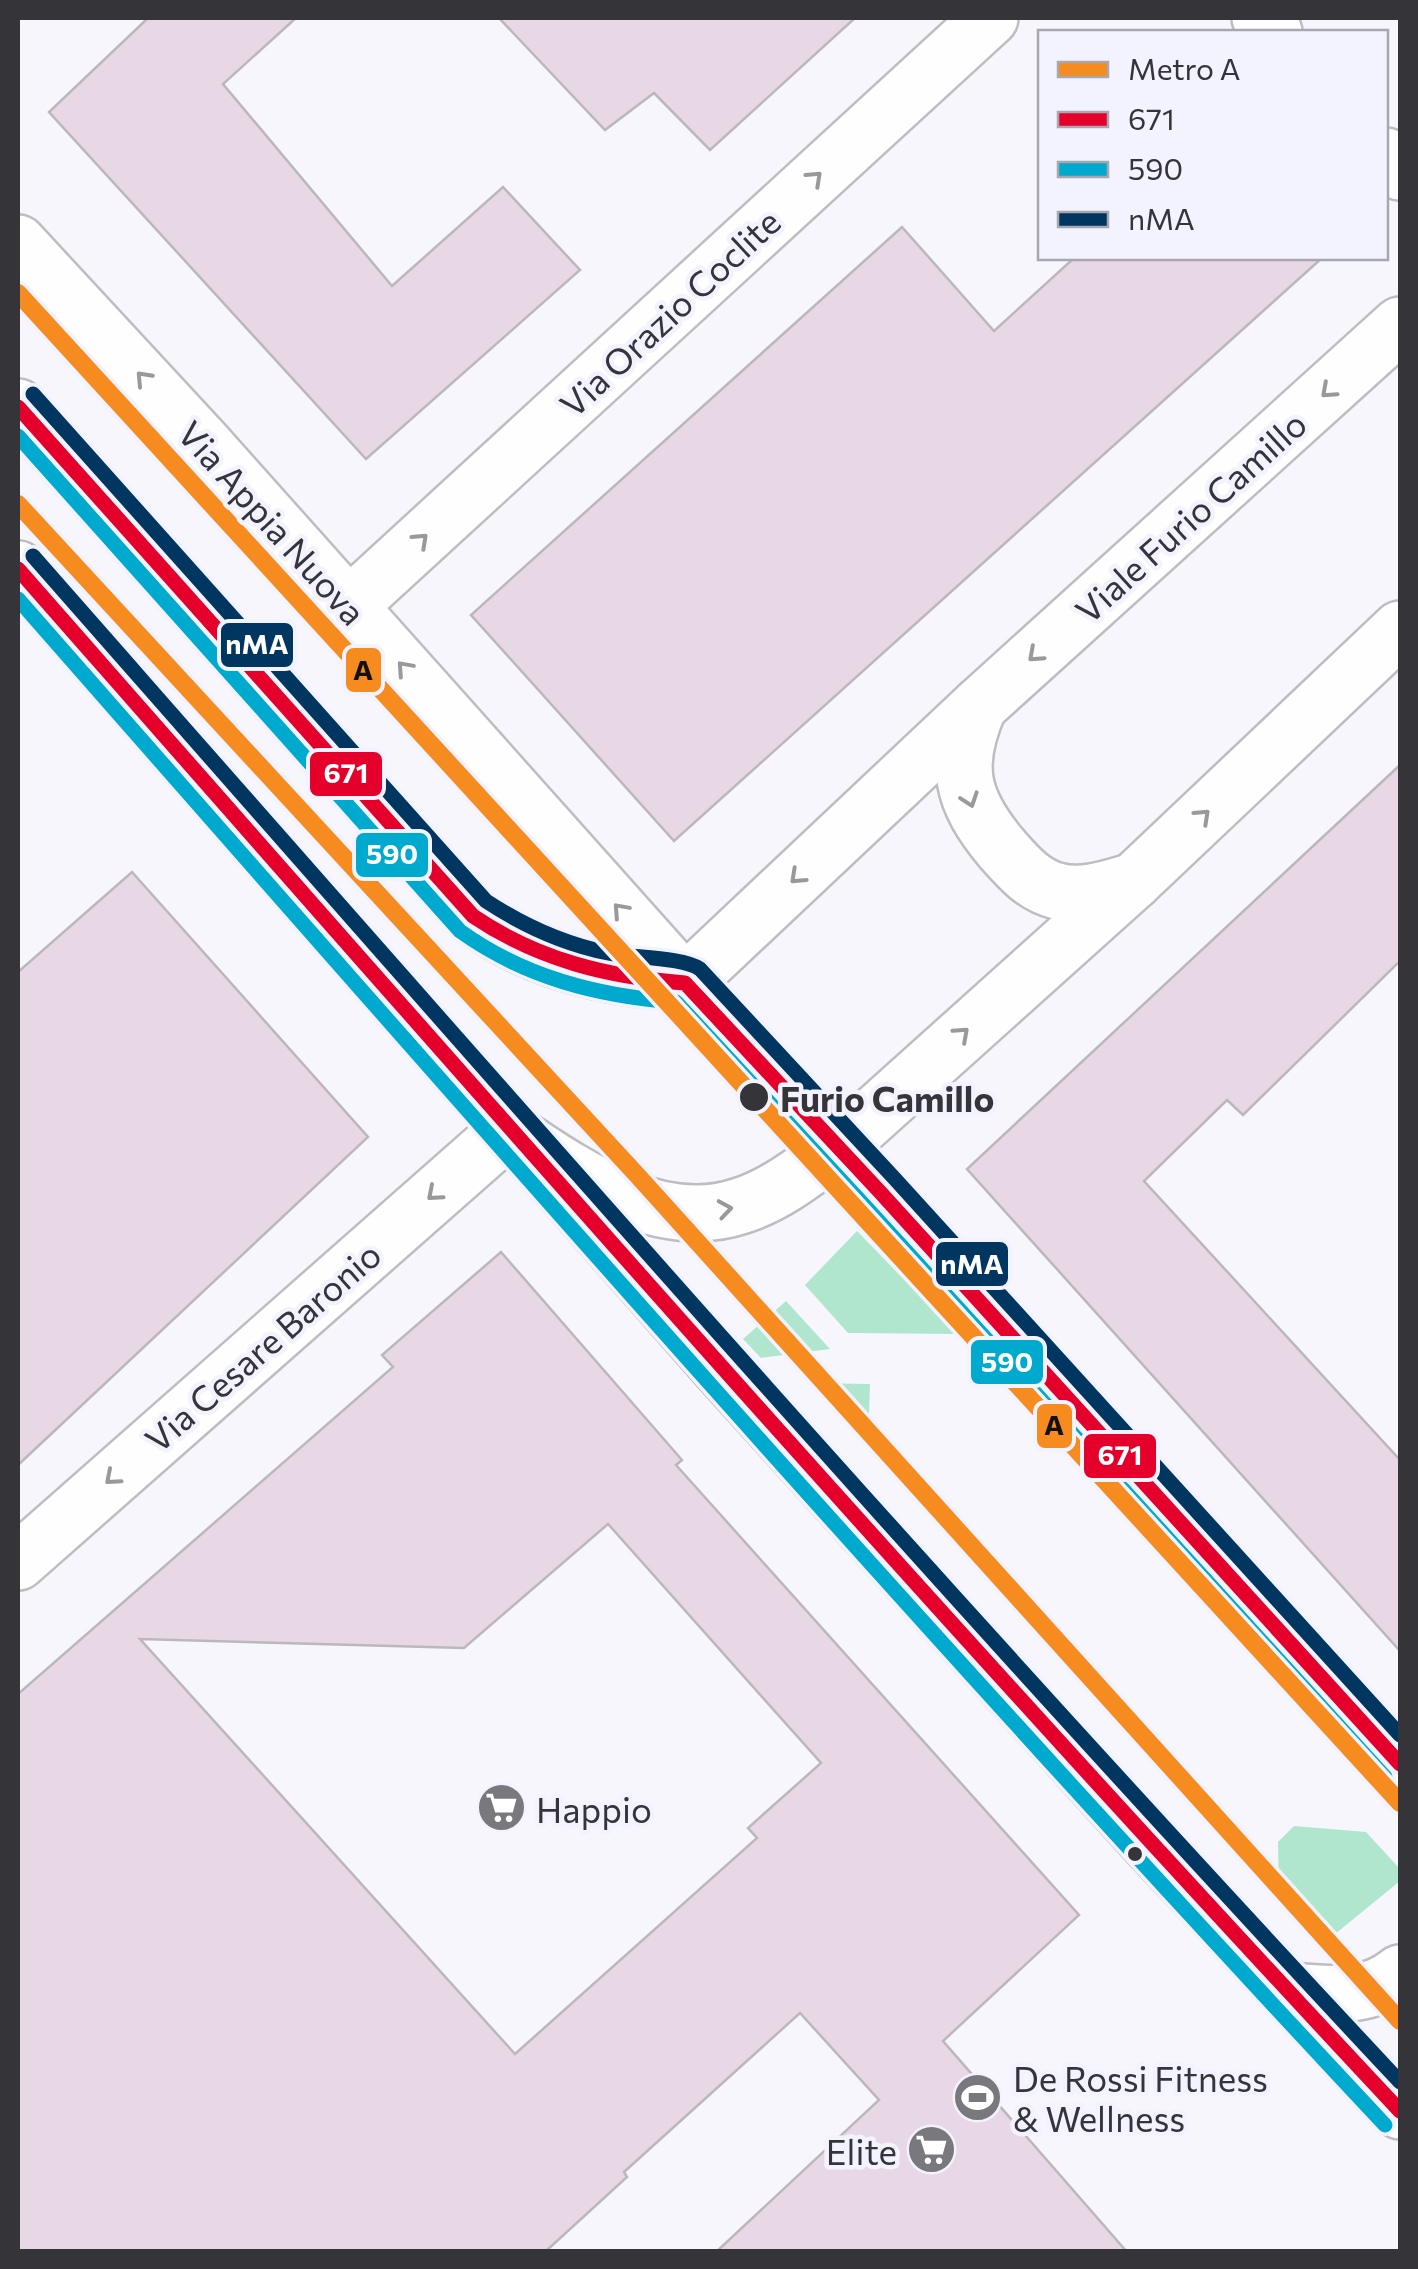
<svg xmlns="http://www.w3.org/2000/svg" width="1418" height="2269" font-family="Commissioner,sans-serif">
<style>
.green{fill:#b1e6ce}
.building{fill:#e8d7e5;stroke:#bbb8bd;stroke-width:2.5;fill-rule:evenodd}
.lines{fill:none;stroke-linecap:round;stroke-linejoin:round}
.minor-casing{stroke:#bdbdc2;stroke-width:60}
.major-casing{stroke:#bdbdc2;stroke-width:60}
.minor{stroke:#fefeff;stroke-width:55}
.major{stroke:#fefeff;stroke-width:55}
.bus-1-casing{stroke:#f3f3ff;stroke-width:22}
.bus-2-casing{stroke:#f3f3ff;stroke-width:22}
.bus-3-casing{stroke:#f3f3ff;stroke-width:22}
.bus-1{stroke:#e4002b;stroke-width:15}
.bus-2{stroke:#00a9ce;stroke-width:15}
.bus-3{stroke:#00365f;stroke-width:15}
.metro-1-casing{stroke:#f3f3ff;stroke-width:25}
.metro-1{stroke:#f68b1f;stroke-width:18}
.oneway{stroke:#99999c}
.stop-dot{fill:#343439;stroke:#f3f3ff;stroke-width:4}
.labels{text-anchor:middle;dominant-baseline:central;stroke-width:9;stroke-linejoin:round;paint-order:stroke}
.street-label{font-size:35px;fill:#343439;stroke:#f3f3ff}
.stop-label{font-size:35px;font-weight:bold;fill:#343439;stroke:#f3f3ff;text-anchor:start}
.poi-label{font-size:35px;fill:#343439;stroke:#f3f3ff;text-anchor:start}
.line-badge{stroke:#f3f3ff;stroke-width:4}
.badge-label{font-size:28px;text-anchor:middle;font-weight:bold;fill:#fff}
.pale-badge-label{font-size:28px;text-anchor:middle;font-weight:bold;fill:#111}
</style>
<rect width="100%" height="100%" fill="#f6f6fc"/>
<!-- green -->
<g class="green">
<polygon points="857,1231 957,1334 848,1333 805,1285"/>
<polygon points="786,1301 830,1349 761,1358 743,1339"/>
<polygon points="812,1383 870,1384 868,1442"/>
<polygon points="1294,1826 1366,1832 1400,1869 1400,1881 1324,1943 1317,1943 1279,1898 1278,1842"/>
</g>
<!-- building -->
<g class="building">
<polygon points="148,18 296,18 223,84 392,286 503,187 580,270 366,459 49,112"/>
<polygon points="499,18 855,18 710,150 654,93 605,130"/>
<polygon points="902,227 994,331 1074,258 1322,258 674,841 471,615"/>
<polygon points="1400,765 1400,961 1243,1115 1227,1100 1144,1181 1400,1460 1400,1651 967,1169"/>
<polygon points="132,872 368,1137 18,1465 18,972"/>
<path d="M501 1252 682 1460 676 1465 1079 1915 943 2041 1127 2252H716L879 2100 800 2013 624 2172 627 2177 545 2252H18V1694L393 1367 382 1355ZM608 1524 821 1763 748 1828 757 1838 515 2054 140 1639 464 1648Z"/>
</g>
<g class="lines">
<defs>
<g id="minor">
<polyline points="1260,18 1274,32"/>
<polyline points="1386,156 1400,172"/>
<polyline points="18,243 204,444 685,983 979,706 1400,325"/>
<polyline points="349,606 990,18"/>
<path d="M979 706C953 766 961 800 1002 849 1018 867 1033 885 1057 891 1082 898 1110 888 1134 881"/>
<path d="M18 1562 508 1130C573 1173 657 1234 740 1206 776 1195 808 1169 838 1147L1134 881 1400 629"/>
<path d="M1288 1991C1329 1993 1366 2001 1400 1973"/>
</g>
<g id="major">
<path d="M18 407 473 916C533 962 611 979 685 983L880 1192 1400 1764"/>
<polyline points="18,569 719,1367 1149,1843 1400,2111"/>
</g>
</defs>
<!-- minor casing -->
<use href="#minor" class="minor-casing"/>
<!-- major casing -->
<use href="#major" class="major-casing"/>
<!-- minor -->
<use href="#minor" class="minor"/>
<!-- major -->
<use href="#major" class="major"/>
<defs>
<g id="bus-1">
<path d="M18 407 473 916C538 960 608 977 685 983L880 1192 1400 1764"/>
<path d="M18 569C474 1088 928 1607 1400 2111"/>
</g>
<g id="bus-2">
<path d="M18 436 460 931C524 977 597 996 676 1002L865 1206 1385 1777"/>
<path d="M18 599C468 1112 918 1626 1385 2125"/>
</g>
<g id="bus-3">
<path d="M33 394 486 901C524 926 564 944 608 953 632 958 682 957 700 969L895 1179 1400 1735"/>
<path d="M33 556C484 1069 933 1583 1400 2082"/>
</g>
</defs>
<!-- bus-1 casing -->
<use href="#bus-1" class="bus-1-casing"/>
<!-- bus-2 casing -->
<use href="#bus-2" class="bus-2-casing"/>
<!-- bus-3 casing -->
<use href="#bus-3" class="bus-3-casing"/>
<!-- bus-1 -->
<use href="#bus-1" class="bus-1"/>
<!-- bus-2 -->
<use href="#bus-2" class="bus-2"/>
<!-- bus-3 -->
<use href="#bus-3" class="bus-3"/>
<defs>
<g id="metro-1">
<polyline points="18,293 1400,1803"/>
<polyline points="18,504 637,1175 1400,2021"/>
</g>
</defs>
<!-- metro-1 casing -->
<use href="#metro-1" class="metro-1-casing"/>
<!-- metro-1 -->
<use href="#metro-1" class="metro-1"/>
</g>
<!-- one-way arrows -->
<defs><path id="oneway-chevron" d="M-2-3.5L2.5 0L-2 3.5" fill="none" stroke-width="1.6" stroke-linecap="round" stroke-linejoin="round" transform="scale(2.5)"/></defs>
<g class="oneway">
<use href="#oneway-chevron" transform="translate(815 178) rotate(-43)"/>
<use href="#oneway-chevron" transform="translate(143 378) rotate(-133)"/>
<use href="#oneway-chevron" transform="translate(1328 391) rotate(138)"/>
<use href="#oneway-chevron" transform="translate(421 540) rotate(-43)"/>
<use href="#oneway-chevron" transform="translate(1035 655) rotate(138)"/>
<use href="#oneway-chevron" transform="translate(404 668) rotate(-132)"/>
<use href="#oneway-chevron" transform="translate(970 800) rotate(71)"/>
<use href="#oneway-chevron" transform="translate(1203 816) rotate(-43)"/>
<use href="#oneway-chevron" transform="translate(797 877) rotate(137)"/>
<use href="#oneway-chevron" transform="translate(620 910) rotate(-132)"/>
<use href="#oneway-chevron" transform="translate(962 1034) rotate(-42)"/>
<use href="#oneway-chevron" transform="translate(434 1194) rotate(139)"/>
<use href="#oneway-chevron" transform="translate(725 1209) rotate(-9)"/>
<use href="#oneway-chevron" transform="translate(112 1478) rotate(139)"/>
</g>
<!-- icons -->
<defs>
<symbol id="supermarket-disc" viewBox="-11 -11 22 22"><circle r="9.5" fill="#78787d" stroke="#f3f3ff"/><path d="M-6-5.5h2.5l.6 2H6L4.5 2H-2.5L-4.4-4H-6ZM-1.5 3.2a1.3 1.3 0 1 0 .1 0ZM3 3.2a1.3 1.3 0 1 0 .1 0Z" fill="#fff"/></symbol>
<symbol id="stadium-disc" viewBox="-11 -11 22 22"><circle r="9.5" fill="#78787d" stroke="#f3f3ff"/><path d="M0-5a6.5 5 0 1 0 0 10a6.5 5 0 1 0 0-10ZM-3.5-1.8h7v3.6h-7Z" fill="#fff"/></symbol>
</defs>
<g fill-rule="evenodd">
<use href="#supermarket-disc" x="474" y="1780" width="55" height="55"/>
<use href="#stadium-disc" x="950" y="2070" width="55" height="55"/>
<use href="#supermarket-disc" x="904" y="2122" width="55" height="55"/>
</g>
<!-- markers -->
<g class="stop-dot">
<circle cx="754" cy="1097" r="16"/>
<circle cx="1135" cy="1854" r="9"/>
</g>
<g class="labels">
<!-- street labels -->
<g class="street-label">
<text transform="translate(669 312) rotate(-43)">Via Orazio Coclite</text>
<text transform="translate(1190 516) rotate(-42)">Viale Furio Camillo</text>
<text transform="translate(273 522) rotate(48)">Via Appia Nuova</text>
<text transform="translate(262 1346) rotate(-41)">Via Cesare Baronio</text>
</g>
<!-- stop labels -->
<g class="stop-label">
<text x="780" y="1097">Furio Camillo</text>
</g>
<!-- poi labels -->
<g class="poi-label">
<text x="536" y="1808">Happio</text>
<text x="1013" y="2077">De Rossi Fitness<tspan x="1013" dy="40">&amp; Wellness</tspan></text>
<text x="897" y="2150" text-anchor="end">Elite</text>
</g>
</g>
<g class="line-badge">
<rect x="219" y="621" width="76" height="48" rx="10" fill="#00365f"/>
<rect x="344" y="646" width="39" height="48" rx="10" fill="#f68b1f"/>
<rect x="308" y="750" width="76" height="48" rx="10" fill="#e4002b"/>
<rect x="354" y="831" width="76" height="48" rx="10" fill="#00a9ce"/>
<rect x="934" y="1240" width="76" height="48" rx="10" fill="#00365f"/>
<rect x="969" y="1338" width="76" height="48" rx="10" fill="#00a9ce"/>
<rect x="1035" y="1402" width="39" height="48" rx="10" fill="#f68b1f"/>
<rect x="1082" y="1432" width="76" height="48" rx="10" fill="#e4002b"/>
</g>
<g class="badge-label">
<text x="257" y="654">nMA</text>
<text x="346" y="783">671</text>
<text x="392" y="864">590</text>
<text x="972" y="1274">nMA</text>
<text x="1007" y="1372">590</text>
<text x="1120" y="1465">671</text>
</g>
<g class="pale-badge-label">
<text x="363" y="680">A</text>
<text x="1054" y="1435">A</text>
</g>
<!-- border -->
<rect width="1418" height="2269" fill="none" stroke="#343439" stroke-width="40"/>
<!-- legend -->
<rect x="1038" y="30" width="350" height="230" fill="#f3f3ff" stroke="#a7a7b0" stroke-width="2.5"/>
<rect x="1058" y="62" width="50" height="15" fill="#f68b1f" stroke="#a7a7b0" stroke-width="2.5"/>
<text x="1128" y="80" font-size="30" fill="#343439">Metro A</text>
<rect x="1058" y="112" width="50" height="15" fill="#e4002b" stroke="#a7a7b0" stroke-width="2.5"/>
<text x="1128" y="130" font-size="30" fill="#343439">671</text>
<rect x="1058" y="162" width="50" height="15" fill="#00a9ce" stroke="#a7a7b0" stroke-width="2.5"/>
<text x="1128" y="180" font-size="30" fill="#343439">590</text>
<rect x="1058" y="212" width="50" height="15" fill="#00365f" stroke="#a7a7b0" stroke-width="2.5"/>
<text x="1128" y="230" font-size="30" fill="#343439">nMA</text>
</svg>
